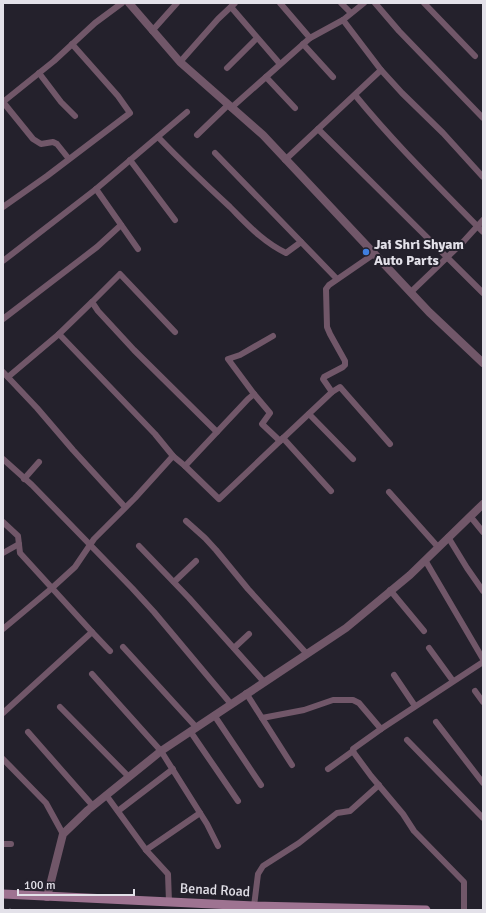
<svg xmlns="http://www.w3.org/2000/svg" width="486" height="913" font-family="Signika,sans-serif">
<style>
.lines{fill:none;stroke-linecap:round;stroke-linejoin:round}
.minor{stroke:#715769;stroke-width:6}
.tertiary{stroke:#715769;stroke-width:8}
.secondary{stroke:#9e7391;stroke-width:9}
.rail{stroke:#99969f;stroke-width:2.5;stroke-dasharray:2 4;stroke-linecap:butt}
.shop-dot{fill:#3f7fe0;stroke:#24212c;stroke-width:1.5}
.labels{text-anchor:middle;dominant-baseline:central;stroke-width:4;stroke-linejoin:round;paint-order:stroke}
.poi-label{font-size:14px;font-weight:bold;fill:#e3e1e9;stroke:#24212c;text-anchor:start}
.street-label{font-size:14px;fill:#e3e1e9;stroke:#24212c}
</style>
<rect width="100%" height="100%" fill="#24212c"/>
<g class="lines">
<!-- minor -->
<g class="minor">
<polyline points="280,3 310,38"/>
<polyline points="341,3 351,13"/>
<polyline points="375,3 399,31 483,118"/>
<polyline points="424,3 475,56"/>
<polyline points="231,7 280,64"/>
<polyline points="343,20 381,70"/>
<polyline points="152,31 177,3"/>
<polyline points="303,44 333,77"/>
<polyline points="180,62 218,19 235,3"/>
<polyline points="227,68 257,38"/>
<polyline points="39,73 61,102 75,116"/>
<polyline points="266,77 295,108"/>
<path d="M355 95C394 143 439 187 483 232"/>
<polyline points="3,102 54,61 95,23 122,3"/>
<polyline points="3,102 33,139 41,144 53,142 57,144 69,159"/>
<polyline points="231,108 310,38 343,20 364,3"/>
<polyline points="318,129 483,293"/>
<polyline points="197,135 228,105"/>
<path d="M158 137C181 161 205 184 230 207 248 225 263 242 286 253L301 242"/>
<polyline points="215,153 337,279"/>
<polyline points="130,160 175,220"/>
<polyline points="285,160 381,70 402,93 443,133 483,177"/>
<polyline points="96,189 138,249"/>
<polyline points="3,207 47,176 130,113 118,96 72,44"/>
<polyline points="3,261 96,189 187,112"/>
<polyline points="411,292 463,242 483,220"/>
<polyline points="92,302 59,334 155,434 173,456"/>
<polyline points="3,319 97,247 121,225"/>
<polyline points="175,332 120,274 92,302 98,311 134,350 217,432"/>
<polyline points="3,372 37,408 73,450 125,507"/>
<polyline points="8,377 59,334"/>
<polyline points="332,392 340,387 390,444"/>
<polyline points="254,394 228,359 240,355 273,336"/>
<polyline points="309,414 353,459"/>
<polyline points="283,438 331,491"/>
<polyline points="3,459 32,485 132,588 154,612 231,704"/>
<polyline points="185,466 219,499 280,441"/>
<polyline points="24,479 39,462"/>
<polyline points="389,492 438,547"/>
<polyline points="470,516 483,532"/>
<polyline points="186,521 205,538 216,550 248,589 307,654"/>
<polyline points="3,522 18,536 20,553 92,632 3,713"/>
<polyline points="448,537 467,568 483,591"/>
<polyline points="139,546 189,598 264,682"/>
<polyline points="3,553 19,544"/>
<polyline points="425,560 483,659"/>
<polyline points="174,582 196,561"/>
<polyline points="390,590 424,631"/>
<polyline points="3,629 52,588 75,567 94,539 135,498 173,456 185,466 248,399 254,394 270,413 262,424 280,441 332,392 323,379 324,377 343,367 345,365 345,361 330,334 327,327 326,289 329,285 374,254"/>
<polyline points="92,632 110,651"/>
<polyline points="123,647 196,727"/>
<polyline points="234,648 249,634"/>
<polyline points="429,648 453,681"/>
<polyline points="92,674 161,751 207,824 218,846"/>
<polyline points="394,675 415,706"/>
<polyline points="475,691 483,702"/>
<polyline points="246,693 292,765"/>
<polyline points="60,707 128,776"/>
<polyline points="214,715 261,785"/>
<polyline points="262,718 304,710 333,700 353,700 359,703 381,729"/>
<polyline points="436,722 483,783"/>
<polyline points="190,731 238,801"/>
<polyline points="28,732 93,806"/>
<polyline points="407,740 483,818"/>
<polyline points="3,759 46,803 63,834"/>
<polyline points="328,769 353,751"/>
<polyline points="106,795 146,850 168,874 169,902"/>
<polyline points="118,811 173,769"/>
<polyline points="3,844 11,844"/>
<polyline points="146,850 200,813"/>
<polyline points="254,906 258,874 263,866 299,843 337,813 350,811 379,785"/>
<polyline points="464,910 464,882 414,831 403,814 371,776 354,753 353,749 381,729 483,662"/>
</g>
<!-- tertiary -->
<g class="tertiary">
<polyline points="129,3 180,62 263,135 429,312 483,363"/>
<polyline points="47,897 63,834 88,810 161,751 346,628 410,575 483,504"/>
</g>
<!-- secondary -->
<polyline class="secondary" points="3,894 254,906 426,910"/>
<!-- rail -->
<polyline class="rail" points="3,910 13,910"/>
</g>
<!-- markers -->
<circle class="shop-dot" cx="366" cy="252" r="4"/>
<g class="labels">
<!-- poi labels -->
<g class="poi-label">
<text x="374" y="244">Jai Shri Shyam<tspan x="374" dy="16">Auto Parts</tspan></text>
</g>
<!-- street labels -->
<g class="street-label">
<text transform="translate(215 890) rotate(3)">Benad Road</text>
</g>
</g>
<!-- border -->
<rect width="486" height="913" fill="none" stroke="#e3e1e9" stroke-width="8"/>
<!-- scale -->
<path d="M18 889v6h116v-6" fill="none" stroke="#e3e1e9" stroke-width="2"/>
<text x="24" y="889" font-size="12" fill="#e3e1e9" stroke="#24212c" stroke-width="3" paint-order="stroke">100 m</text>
</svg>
